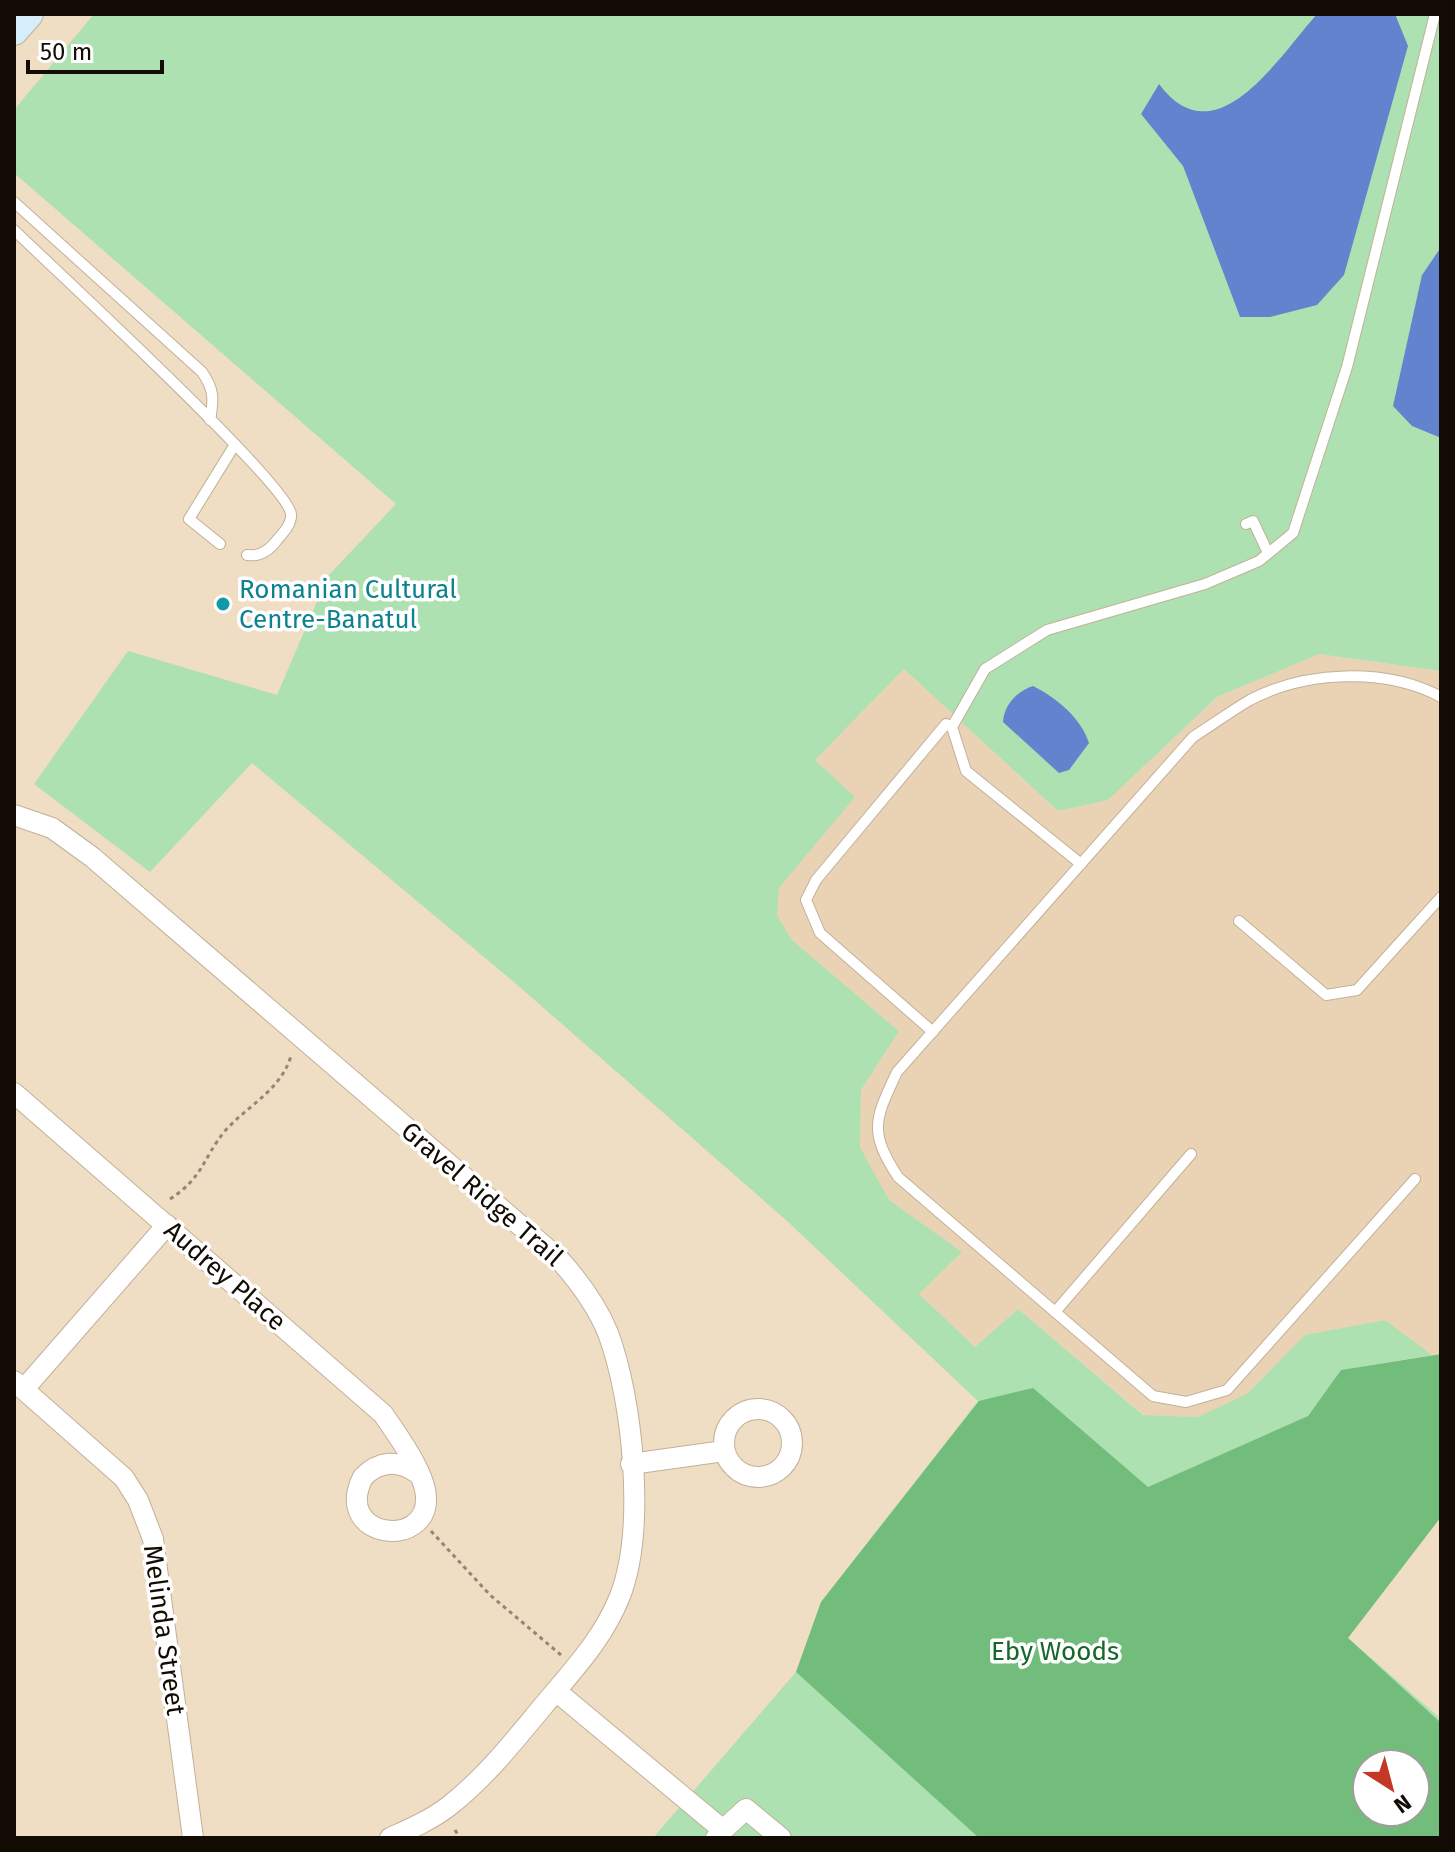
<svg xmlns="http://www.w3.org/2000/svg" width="1455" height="1852" font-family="'Fira Sans',sans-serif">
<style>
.built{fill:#ead3b4}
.green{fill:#ade1b1;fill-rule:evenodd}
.forest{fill:#73bd7c;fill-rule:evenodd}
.water{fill:#6283cd}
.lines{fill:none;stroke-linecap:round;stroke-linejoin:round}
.service-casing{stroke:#c2b199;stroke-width:12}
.minor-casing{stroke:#c2b199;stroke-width:22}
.secondary-casing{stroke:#c2b199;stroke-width:30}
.path{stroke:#938674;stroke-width:3;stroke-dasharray:4 4;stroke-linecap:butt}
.service{stroke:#fff;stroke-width:10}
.minor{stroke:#fff;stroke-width:20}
.secondary{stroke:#d5eefa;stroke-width:28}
.culture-dot{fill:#0f9aa8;stroke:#fff;stroke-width:3}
.labels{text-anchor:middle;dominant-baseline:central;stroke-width:7;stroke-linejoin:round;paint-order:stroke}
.culture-label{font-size:26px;fill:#0d838f;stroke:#fff;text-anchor:start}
.street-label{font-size:26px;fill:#120c05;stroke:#fff}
.park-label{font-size:26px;fill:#17662a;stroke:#fff}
</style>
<rect width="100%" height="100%" fill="#efddc4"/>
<!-- built -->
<polygon class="built" points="1319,654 1441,671 1441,1354 1432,1355 1385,1320 1306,1335 1248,1393 1198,1417 1144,1415 1018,1309 975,1347 918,1294 962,1252 889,1200 860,1147 861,1090 899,1031 792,940 777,916 779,888 854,797 815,760 904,669 1058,811 1108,800 1217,697"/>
<!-- green -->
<path class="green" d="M94 14H1317C1294 41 1261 89 1231 106 1213 116 1188 112 1172 101L1141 114 1183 166 1240 317 1395 14H1441V247L1422 275 1412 426 1441 438V671L1319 654 1217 697 1108 800 1058 811 904 669 815 760 855 797 779 888 777 915 792 940 899 1031 861 1090 860 1147 889 1200 962 1252 919 1294 975 1347 1018 1309 1143 1415 1198 1417 1248 1393 1305 1335 1385 1320 1432 1355 1341 1370 1308 1416 1149 1487 1348 1638 1441 1719V1838L852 1721 979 1838H653L796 1672 821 1602 978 1401 787 1221 514 982 252 763 150 872 34 784 128 651 277 695 328 576 396 504 14 173V110ZM1367 1764H1415V1812H1367Z"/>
<!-- forest -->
<path class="forest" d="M1441 1354V1517L1348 1638 1441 1723V1838H979L796 1672 821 1602 979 1401 1033 1388 1148 1487 1308 1416 1341 1370ZM1367 1764H1415V1812H1367Z"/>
<!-- water -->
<g class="water">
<path d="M1317 14H1395L1408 46 1344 275 1317 305 1270 317H1240L1183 166 1141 114 1159 84C1215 160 1278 58 1317 14Z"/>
<polygon points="1441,247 1441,438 1412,426 1393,406 1422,275"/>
<path d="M1033 686C1058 699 1080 717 1089 743L1069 770 1059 773 1003 722C1004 705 1017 691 1033 686Z"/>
</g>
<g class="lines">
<defs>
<g id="service">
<path d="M14 202 202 372C214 389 214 399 210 420"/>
<path d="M14 230C51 266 288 484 291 514 292 524 283 533 277 540 269 551 260 557 247 555"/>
<polyline points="1246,524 1253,521 1268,553"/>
<polyline points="220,544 189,519 234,446"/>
<polyline points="1081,864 966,771 952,727 985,669 1047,630 1205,584 1259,561 1293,533 1347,367 1435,14"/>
<polyline points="1239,921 1326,995 1357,990 1441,897"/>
<polyline points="933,1032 820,933 806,900 816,880 946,724 952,727"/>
<path d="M1415 1179 1227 1390 1186 1402 1153 1396 898 1177C868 1131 875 1119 897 1072L1193 737C1212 725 1231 711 1250 700 1305 671 1385 667 1441 697"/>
<polyline points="1055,1312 1191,1154"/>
</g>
<g id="minor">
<path d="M14 815 52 828 92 857 558 1258C577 1279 597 1306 608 1333 633 1400 646 1529 620 1596 603 1639 573 1670 544 1705 514 1741 486 1777 449 1806 431 1820 410 1829 390 1838"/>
<path d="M14 1093 383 1414C397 1434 425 1473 426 1497 429 1550 332 1539 363 1477 379 1461 398 1459 417 1473"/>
<polyline points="14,1381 124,1478 138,1500 153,1539 193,1838"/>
<polyline points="24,1389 167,1225"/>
<circle cx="758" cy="1443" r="34"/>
<polyline points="631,1464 724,1451"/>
<polyline points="556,1691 723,1830 716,1838"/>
<polyline points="723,1830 746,1809 781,1838"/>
</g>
<polyline id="secondary" points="14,31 29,14"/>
</defs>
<!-- service casing -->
<use href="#service" class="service-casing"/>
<!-- minor casing -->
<use href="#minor" class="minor-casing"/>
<!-- secondary casing -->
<use href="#secondary" class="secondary-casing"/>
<!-- path -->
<g class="path">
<path d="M170 1199C204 1177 202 1159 225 1131 247 1106 281 1090 291 1056"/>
<polyline points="431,1531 490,1595 561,1655"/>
<polyline points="455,1830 460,1838"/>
</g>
<!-- service -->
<use href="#service" class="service"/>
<!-- minor -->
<use href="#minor" class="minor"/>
<!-- secondary -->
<use href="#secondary" class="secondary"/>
</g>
<!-- markers -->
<circle class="culture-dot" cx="223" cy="604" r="8"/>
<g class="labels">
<!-- culture labels -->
<g class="culture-label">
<text x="239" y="589">Romanian Cultural<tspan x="239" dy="30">Centre-Banatul</tspan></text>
</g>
<!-- street labels -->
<g class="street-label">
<text transform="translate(482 1194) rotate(41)">Gravel Ridge Trail</text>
<text transform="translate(225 1276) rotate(41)">Audrey Place</text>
<text transform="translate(164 1630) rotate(82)">Melinda Street</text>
</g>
<!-- park labels -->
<g class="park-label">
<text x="1055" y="1651">Eby Woods</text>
</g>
</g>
<!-- border -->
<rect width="1455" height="1852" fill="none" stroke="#120c05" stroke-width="32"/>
<!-- north arrow -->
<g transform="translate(1391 1788) rotate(144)"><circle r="38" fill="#ffffff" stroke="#a09e9b" stroke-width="2"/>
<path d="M0-6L14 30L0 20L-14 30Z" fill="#c43826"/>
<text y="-12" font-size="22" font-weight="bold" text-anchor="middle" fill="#120c05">N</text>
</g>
<!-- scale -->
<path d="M28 60v12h134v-12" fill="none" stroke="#120c05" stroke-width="4"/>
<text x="40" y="60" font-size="24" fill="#120c05" stroke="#ffffff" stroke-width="6" paint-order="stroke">50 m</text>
</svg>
